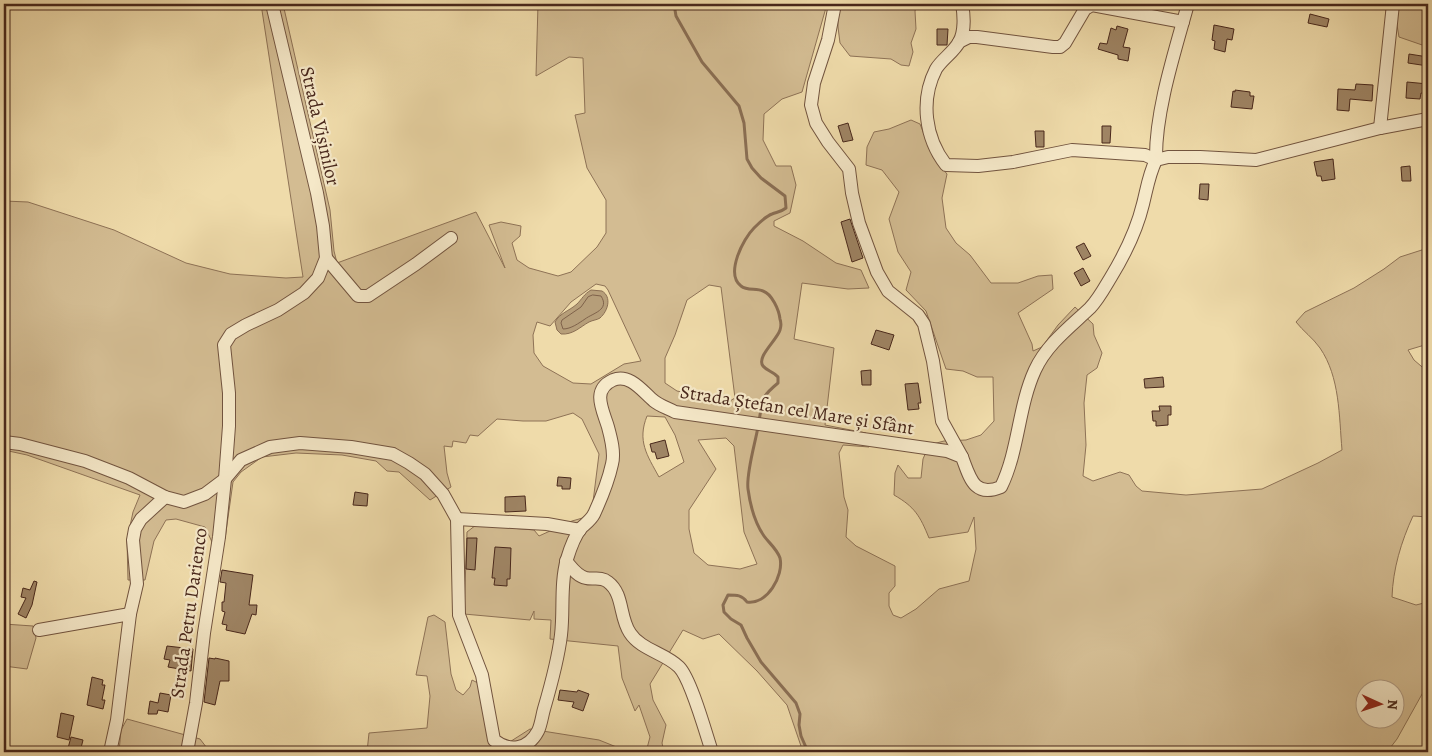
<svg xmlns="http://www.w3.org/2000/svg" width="1432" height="756" font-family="Alegreya,serif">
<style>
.green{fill:#d3bc92;stroke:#8e7256;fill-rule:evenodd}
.water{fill:#b69e79;stroke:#8a6e53}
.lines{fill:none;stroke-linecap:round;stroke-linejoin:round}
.shore{stroke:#7f624a;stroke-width:1}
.stream{stroke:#8a6e53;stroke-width:3}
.building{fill:#9f8565;stroke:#48271b}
.street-casing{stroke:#72543f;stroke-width:14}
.street{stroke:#f5e8c8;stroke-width:12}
.labels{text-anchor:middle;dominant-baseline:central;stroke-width:4.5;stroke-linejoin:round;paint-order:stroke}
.street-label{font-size:19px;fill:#48271b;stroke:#f5e8c8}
</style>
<rect width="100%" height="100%" fill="#efdbaa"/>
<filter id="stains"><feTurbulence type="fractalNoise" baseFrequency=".004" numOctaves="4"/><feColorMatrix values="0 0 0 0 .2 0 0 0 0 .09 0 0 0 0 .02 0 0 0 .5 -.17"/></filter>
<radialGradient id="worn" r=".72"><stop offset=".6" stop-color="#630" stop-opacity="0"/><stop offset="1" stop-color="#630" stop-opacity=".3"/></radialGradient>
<!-- green -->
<g class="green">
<path d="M261 4H283L330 210 334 251 337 263 476 212 505 268 489 225 501 222 521 226 520 236 512 243 517 260 529 268 558 276 571 272 597 247 606 233V200L587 168 575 115 585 113 583 58 569 57 536 76 538 4H827L802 92 782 99 764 114 763 140 776 166H791L796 185 790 213 774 221V226L803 241 836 263 861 270 869 288 848 289 802 283 794 339 834 348 825 425 866 433 869 447 843 445 839 453 844 497 848 510 846 537 856 546 895 566V586L889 593V606L893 615 901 618 916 609 939 589 969 581 976 549 974 517 968 532 929 538C920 516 915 507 894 495L895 473 898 465 908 478H921L923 459 929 445 944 441 966 440 981 435 994 421 993 377H977L963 371 946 369 926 311 906 290 911 272 898 252 889 219 899 192 882 170 866 165 867 147 874 132 889 129 911 120 920 124 933 157 947 174 942 198 946 228 956 243 970 255 991 283H1018L1038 276 1052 275 1053 289 1018 313 1032 344 1033 351 1042 347 1058 325 1075 307 1093 324 1094 335 1102 353 1097 368 1087 375 1084 403 1086 445 1083 476 1093 481 1120 472 1129 475 1136 486 1142 491 1186 495 1262 489 1318 463 1342 450C1339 416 1340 377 1320 348 1313 338 1303 331 1296 322L1305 312 1354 288 1384 269 1400 257 1428 248V344L1408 350 1414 360 1428 372V517L1413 516C1401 542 1393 569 1392 597L1416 605 1428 602V678L1426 687 1397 739 1387 752H803L787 705 757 671 719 634 703 639 683 630 650 684 653 700 666 725 662 743 664 752H646L650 737 639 705 635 711 622 678 618 646 550 639 551 620 534 619V611L530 620 464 614 467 532 476 525 534 530 539 536 572 521 586 517 593 502 599 454 582 419 573 413 546 421H523L497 419 478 436 470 435 466 443 453 441 452 447 444 446 447 473 451 487 430 500 399 472 387 471 376 461 342 455 296 453 262 457 241 472 233 482 225 539 212 542 205 527 176 519 166 520 154 541 145 580H128L127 540 133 512 140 495 27 455 4 450V201L28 202 114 230 186 263 230 274 286 278 303 277ZM596 284 605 286 608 290 641 361 624 364 591 384 573 383 543 366 534 353 533 335 537 322 550 326 571 302ZM709 285 721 287 735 398 728 402 677 391 665 383V358L675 335 687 300ZM647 416 665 417 675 435 684 462 659 477C647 455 637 441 647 416ZM726 438 734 446 744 532 757 564 740 569 708 565 694 553 689 529V510L716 469 698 440ZM1364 688H1394V718H1364Z"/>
<polygon points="838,4 917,4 915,11 916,29 911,43 913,52 909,66 901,65 891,59 850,56 840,43 838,27"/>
<polygon points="1398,4 1428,4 1428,47 1399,37 1396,19"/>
<polygon points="434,615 445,622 451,674 456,690 463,695 470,687 472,680 480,684 483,705 494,752 530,729 599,740 629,752 367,752 369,733 427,728 430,696 427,676 416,675 428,617"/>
<polygon points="4,624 33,626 36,638 27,669 4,666"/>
<polygon points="127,719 200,739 210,752 119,752 121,730"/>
</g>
<!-- water -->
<path class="water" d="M591 290 602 291C612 297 608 311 600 318 597 320 593 320 589 322 580 327 573 335 561 334L557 330 555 322C560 313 569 311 577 304 582 299 584 294 591 290Z"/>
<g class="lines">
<!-- shore -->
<path class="shore" d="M593 295 601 296C610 310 593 313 585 319 579 323 571 329 563 329L561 323 562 320 581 307 588 297Z"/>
<!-- stream -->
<g class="stream">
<path d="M674 4 676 16 702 62 739 106 744 123 747 159 752 168 761 178 785 196 786 208C781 212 777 212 772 214 766 216 759 223 754 228 743 239 725 274 741 286 747 291 756 288 763 291 772 294 779 310 780 319 781 322 781 327 780 330 777 340 756 357 763 366 767 371 774 372 778 377V383C760 398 763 399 759 421"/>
<path d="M758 427C755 444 746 473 748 489 750 504 755 523 764 536 769 543 777 549 780 558 784 576 767 605 747 602 742 595 737 595 728 595L723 605 724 612 731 619 741 625 747 638 761 662 796 703 800 714 799 725 801 736 808 752"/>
</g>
</g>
<!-- building -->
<g class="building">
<polygon points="1310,14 1329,19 1327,27 1308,23"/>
<polygon points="1214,25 1234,29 1232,40 1227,39 1225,52 1214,49 1215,41 1212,40"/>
<polygon points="1117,26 1128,29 1123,47 1130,48 1128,61 1118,59 1118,55 1098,49 1100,43 1107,44 1111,28 1116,30"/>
<polygon points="937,29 948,29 947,45 937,45"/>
<polygon points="1409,54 1428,57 1428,66 1408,63"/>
<polygon points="1407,82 1428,84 1427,94 1421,93 1420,99 1406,98"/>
<polygon points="1356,84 1373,85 1372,101 1350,99 1349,111 1337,110 1338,89 1355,90"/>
<polygon points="1235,90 1250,92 1250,96 1254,96 1252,109 1231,107 1233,91 1235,92"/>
<polygon points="848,123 853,140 843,142 838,126"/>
<polygon points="1102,126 1111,126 1110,143 1102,143"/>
<polygon points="1035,131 1044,131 1044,147 1036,147"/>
<polygon points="1333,159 1335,179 1322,181 1321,176 1317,176 1314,162"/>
<polygon points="1410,166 1411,181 1402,181 1401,167"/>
<polygon points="1200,184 1209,184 1208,200 1199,199"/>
<polygon points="850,219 863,258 852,262 841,222"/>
<polygon points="1084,243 1091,256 1083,260 1076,247"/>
<polygon points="1083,268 1090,281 1081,286 1074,273"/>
<polygon points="876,330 894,335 889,350 871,344"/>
<polygon points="871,370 871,385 862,385 861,371"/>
<polygon points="1163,377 1164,387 1145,388 1144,379"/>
<polygon points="918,383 921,403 918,403 919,409 908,410 905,384"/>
<polygon points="1159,406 1171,406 1171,415 1168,415 1168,425 1156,426 1156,421 1153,421 1152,411 1160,411"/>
<polygon points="665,440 669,456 657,459 655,452 652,452 650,444"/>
<polygon points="558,477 571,478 570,489 562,489 562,486 557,486"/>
<polygon points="355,492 368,494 367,506 353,505"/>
<polygon points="525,496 526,511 505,512 505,497"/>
<polygon points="467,538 477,538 475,570 466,569"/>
<polygon points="495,547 511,548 510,579 507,579 507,586 494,585 495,578 492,578"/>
<polygon points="222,570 253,575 249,605 257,605 256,615 252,614 245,634 226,630 227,625 222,624 225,612 222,611 222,602 224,602 226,583 220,582"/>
<polygon points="34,581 37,582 32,605 26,618 18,614 26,598 21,597 23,588 30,590"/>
<polygon points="167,646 193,649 191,671 168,667 170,660 164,659"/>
<polygon points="209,658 215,659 215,658 229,661 229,681 220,681 215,705 204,702"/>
<polygon points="92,677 103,680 102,685 105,685 102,700 105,700 103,709 87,705"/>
<polygon points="560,690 577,692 578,690 589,694 583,711 572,707 574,702 558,700"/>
<polygon points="160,693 171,695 168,712 158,710 157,714 148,714 150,701 158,703"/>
<polygon points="61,713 74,716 69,740 57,737"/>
<polygon points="71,737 83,740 80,752 67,752"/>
</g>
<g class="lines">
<defs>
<g id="street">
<polyline points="835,4 828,40 814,83 811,105 816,123 828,142 849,169 852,193 859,223 877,272 888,291 918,315 924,324 933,361 942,421 962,457"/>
<path d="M962 4C964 15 965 32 959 42 954 52 942 59 936 69 920 100 925 138 946 165L978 166 1013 162 1072 150 1145 155 1156 160"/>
<polyline points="959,42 969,37 977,37 1053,47 1060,47 1065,43 1085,9 1092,5 1183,22"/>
<polyline points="1380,128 1393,4"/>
<path d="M1156 160C1155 112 1175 51 1188 4"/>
<polyline points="326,258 358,296 368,296 416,264 451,238"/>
<path d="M4 442 20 444 85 461 129 478 165 497 184 502 205 494 225 479 241 460 270 447 300 443 351 447 393 454 409 463 425 474 443 494 457 519 459 615 482 675 494 740C509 752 528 750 538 731 541 725 542 716 544 709 551 685 558 660 561 635 564 610 560 584 567 559 570 549 574 537 581 528 585 524 591 520 594 514 600 501 609 478 612 464 615 453 611 438 608 427 603 410 591 390 613 380 630 373 643 392 654 401 660 406 668 408 675 412L947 451 962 457C970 478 974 498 1001 487 1019 450 1018 407 1035 370 1047 344 1070 327 1090 308 1098 300 1105 287 1111 277 1125 254 1137 229 1143 204 1147 188 1149 174 1156 160L1168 157H1200L1256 160 1380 128 1428 119"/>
<polyline points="457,519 547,524 580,530"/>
<path d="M566 561C572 568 577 576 586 578 593 580 601 576 608 582 624 594 619 617 630 633 641 650 665 653 679 667 691 679 706 734 712 752"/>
<polyline points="39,630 130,614"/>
<polyline points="110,752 117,720 130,614 137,584 133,540 135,529 141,519 165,497"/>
<polyline points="187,752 196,703 204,633 219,537 225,479 229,426 229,393 224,345 231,334 246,325 278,310 304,293 318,278 326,258 323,226 317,193 272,4"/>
</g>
</defs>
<!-- street casing -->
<use href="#street" class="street-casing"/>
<!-- street -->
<use href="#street" class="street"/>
</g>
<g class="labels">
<!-- street labels -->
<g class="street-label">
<text transform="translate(320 126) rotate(77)">Strada Vișinilor</text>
<text transform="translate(797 410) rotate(9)">Strada Ștefan cel Mare și Sfânt</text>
<text transform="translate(189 613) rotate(-82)">Strada Petru Darienco</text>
</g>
</g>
<!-- margin -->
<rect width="1432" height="756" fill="none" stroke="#efdbaa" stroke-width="20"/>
<rect x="5" y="5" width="1422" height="746" fill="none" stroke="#48271b" stroke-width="2.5"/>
<rect x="10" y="10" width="1412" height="736" fill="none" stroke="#48271b"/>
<!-- north arrow -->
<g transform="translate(1380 704) rotate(93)"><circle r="24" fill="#f5e8c8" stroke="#b09b83"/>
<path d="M0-4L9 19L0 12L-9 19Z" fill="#8f2418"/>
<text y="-8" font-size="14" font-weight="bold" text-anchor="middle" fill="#48271b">N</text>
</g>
<rect width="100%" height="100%" filter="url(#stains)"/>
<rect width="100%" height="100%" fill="url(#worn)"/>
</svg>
